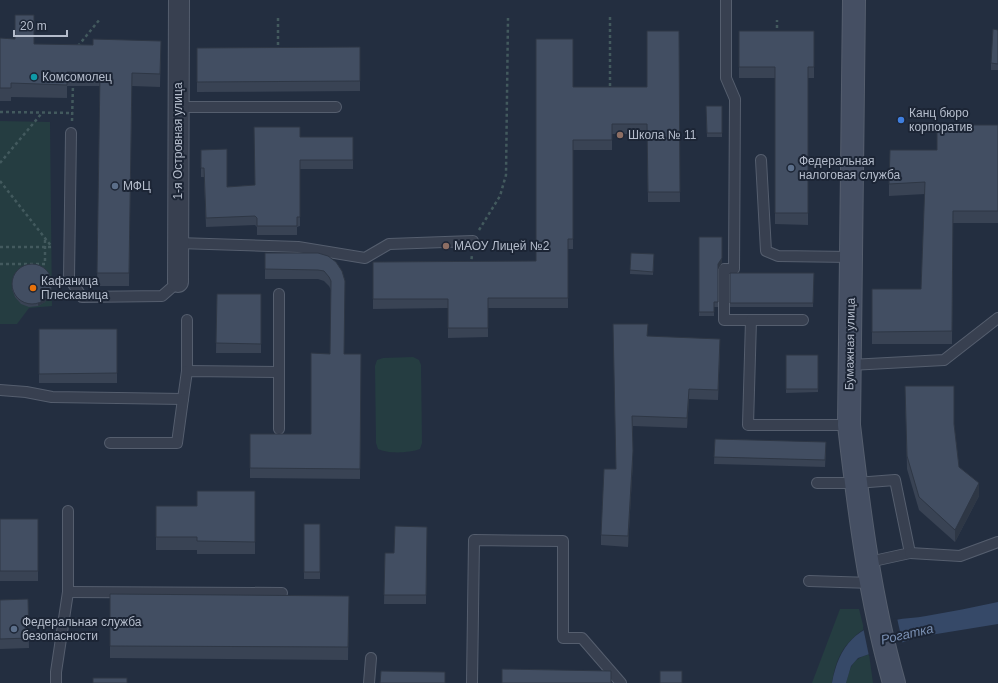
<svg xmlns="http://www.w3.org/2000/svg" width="998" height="683" font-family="Arial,sans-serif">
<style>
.green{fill:#253d41}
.water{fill:#364968}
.pier{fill:#232e40}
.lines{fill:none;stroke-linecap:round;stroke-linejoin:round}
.lane-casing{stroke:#555e6e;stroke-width:12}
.street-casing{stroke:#555e6e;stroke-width:22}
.secondary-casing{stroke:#555e6e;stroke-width:24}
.path{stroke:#435a5e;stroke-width:2.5;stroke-dasharray:3 3;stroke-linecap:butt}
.lane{stroke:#384050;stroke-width:10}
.street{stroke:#384050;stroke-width:20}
.secondary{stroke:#454f63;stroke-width:22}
.wall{fill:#394354}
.shaded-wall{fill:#2e3745}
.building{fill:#424e62;stroke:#2e3745}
.culture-dot{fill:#0f9aa8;stroke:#1c2535;stroke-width:1.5}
.shop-dot{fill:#3f7fe0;stroke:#1c2535;stroke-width:1.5}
.education-dot{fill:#8d6e63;stroke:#1c2535;stroke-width:1.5}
.service-dot{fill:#5c6f8a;stroke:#1c2535;stroke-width:1.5}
.food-dot{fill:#e8710a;stroke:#1c2535;stroke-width:1.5}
.labels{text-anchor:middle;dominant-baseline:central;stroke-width:4;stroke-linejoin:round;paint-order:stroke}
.poi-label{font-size:12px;fill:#b4bccb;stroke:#1c2535;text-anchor:start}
.street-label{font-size:12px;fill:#b4bccb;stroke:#1c2535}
.water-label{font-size:13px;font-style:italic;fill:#7a90b3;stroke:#1c2535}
</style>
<rect width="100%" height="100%" fill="#232e40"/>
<!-- green -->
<g class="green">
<polygon points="0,121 50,122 52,306 29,308 17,324 0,324"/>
<path d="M413 357 419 360 421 365 422 443 420 449C409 453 388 454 378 449L376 443 375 366 377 360 383 358Z"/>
<path d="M840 609H859L864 629C843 644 836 658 832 683H812Z"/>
<path d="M869 654 873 683H846C851 666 851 660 869 654Z"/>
</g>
<!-- water -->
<path class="water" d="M998 602V624L918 637 858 658 851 666 846 683H832C839 645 857 626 895 620 905 618 916 618 926 616 950 612 974 607 998 602Z"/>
<!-- pier -->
<polygon class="pier" points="897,618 903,645 869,656 863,627"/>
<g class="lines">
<defs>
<g id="lane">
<polyline points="726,0 726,78 735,99 734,269 724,269 724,320 751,320"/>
<polyline points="178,107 336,107"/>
<polyline points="71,133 69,278 82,297 162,296 178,282"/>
<polyline points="761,160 766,251 778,256 851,257"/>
<polyline points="178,243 298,247 365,258 389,244 473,241"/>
<polyline points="803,320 751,320 748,425 849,425"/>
<polyline points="850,365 944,360 998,318"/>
<polyline points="187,371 187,320"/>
<polyline points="0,390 26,392 52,397 183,399 187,371 279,372"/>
<polyline points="279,429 279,294"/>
<polyline points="110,443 177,443 183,399"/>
<polyline points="817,483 856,483 895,480 910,553 869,562"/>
<polyline points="910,553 960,556 998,542"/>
<polyline points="809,581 872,583"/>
<polyline points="68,592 282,593"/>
<polyline points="56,683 56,672 68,592 68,511"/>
<polyline points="369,683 371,658"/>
<polyline points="472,683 474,540 563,541 563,638 582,638 621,683"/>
</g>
<polyline id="street" points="178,282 179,0"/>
<path id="secondary" d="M854 0 849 425C859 511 870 599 894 683"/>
</defs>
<!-- lane casing -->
<use href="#lane" class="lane-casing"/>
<!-- street casing -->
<use href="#street" class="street-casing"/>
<!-- secondary casing -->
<use href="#secondary" class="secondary-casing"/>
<!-- path -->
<g class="path">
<polyline points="610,17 610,89"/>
<polyline points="278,18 278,51"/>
<polyline points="777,34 777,20"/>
<polyline points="78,46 100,19"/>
<polyline points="0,112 73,113"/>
<polyline points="72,121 73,84"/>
<polyline points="0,163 42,113"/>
<polyline points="0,181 52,247"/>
<polyline points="479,230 500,196 506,175 508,18"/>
<polyline points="0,247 51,247"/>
<polyline points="0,264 45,264 45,239"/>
<polyline points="471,265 472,254"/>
</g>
<!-- lane -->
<use href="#lane" class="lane"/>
<!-- street -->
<use href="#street" class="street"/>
<!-- secondary -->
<use href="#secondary" class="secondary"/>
</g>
<!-- wall -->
<g class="wall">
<polygon points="998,30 998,70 991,70 991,63"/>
<polygon points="679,31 680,202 648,202 647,134 612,134 612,150 573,150 573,249 568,249 568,308 488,308 488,337 448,338 448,308 373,309 373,262 536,261 573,87 647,87"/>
<polygon points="739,31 814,31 814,78 808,78 808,225 775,224 775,78 739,78"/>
<polygon points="0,38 34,44 93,45 161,41 160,87 132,86 129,286 97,286 100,86 67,86 67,98 11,97 11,101 0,101"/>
<polygon points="360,47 360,91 197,92 197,48"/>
<polygon points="706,106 722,106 722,137 707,137"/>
<polygon points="998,125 998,223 953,223 952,344 872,344 872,289 921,289 925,194 889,196 889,184 937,150"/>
<polygon points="300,137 353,137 353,169 300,169 300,226 297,227 297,235 257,235 257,227 255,225 206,227 204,177 201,177 201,150 227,187 255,185"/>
<polygon points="699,237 722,237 722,263 718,269 718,307 714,307 714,316 699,316"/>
<polygon points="265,253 328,256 344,354 361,354 360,479 250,478 250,434 311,434 330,354 331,290 329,286 324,281 318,279 265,279"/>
<polygon points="631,253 654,254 653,275 630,274"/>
<polygon points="730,273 814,273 813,307 730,307"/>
<polygon points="51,285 50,294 45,302 38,306 29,307 21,304 15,297 12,289 12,286"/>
<polygon points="217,294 261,294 261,353 216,353"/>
<rect x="39" y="329" width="78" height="54"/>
<polygon points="648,336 720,350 718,400 689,399 687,428 633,426 633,461 628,547 601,545 601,535 616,469"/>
<polygon points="786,355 818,355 818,392 786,393"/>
<polygon points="905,386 954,424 959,467 979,496 955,542 919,510 907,469"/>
<polygon points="715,439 826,449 825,467 714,464"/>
<polygon points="255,491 255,554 197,554 197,550 156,550 156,506 197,506"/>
<rect x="0" y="519" width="38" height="62"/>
<rect x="304" y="524" width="16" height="55"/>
<polygon points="427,527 426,604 384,604 385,553 394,553"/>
<polygon points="110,594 349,596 348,660 110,658"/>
<polygon points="28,599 29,648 0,649 0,600"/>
</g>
<!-- shaded-wall -->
<g class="shaded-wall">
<polygon points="722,258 722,263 718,269 718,264"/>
<polygon points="51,282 50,294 45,302 38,306 38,303"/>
<polygon points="720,339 720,350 718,400 718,390"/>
<polygon points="689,389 689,399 687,428 687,418"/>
<polygon points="633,451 633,461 628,547 628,536"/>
<polygon points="979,483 979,496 955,542 955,530"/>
</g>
<!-- building -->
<g class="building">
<polygon points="15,15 34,15 34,44 93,45 93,39 161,41 160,74 132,73 129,273 97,273 100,73 67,72 67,85 11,83 11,88 0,88 0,38 15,39"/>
<polygon points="993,29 998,30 998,64 991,63"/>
<polygon points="647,31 679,31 680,192 648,192 647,124 612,124 612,140 573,140 573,239 568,239 568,298 488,298 488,328 448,328 448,299 373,299 373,262 536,261 536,39 573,39 573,87 647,87"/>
<polygon points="739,31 814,31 814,67 808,67 808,213 775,213 775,67 739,67"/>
<polygon points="360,47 360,81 197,82 197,48"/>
<polygon points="706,106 722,106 722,133 707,133"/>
<polygon points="937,125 998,125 998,211 953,211 952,331 872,332 872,289 921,289 925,182 889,184 890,150 937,150"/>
<polygon points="254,127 300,127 300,137 353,137 353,160 300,160 300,217 297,217 297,226 257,226 257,218 255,216 206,218 204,168 201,168 201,150 227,149 227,187 255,185"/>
<polygon points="699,237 722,237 722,258 718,264 718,302 714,302 714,312 699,312"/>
<polygon points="265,253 318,253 328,256 336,262 342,271 345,281 344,354 361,354 360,469 250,468 250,434 311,434 311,353 330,354 331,281 329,277 324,271 318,270 265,269"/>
<polygon points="631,253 654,254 653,272 630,270"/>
<circle cx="32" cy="284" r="20"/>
<polygon points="730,273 814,273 813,303 730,303"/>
<polygon points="217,294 261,294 261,344 216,343"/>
<polygon points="613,324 648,324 647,336 720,339 718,390 689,389 687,418 632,416 633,451 628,536 601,535 604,469 616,469"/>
<polygon points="39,329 117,329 117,373 39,374"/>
<rect x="786" y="355" width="32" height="34"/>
<polygon points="905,386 954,386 954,424 959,467 979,483 955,530 919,497 907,456"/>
<polygon points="715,439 826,442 825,460 714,457"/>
<polygon points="197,491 255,491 255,542 197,541 197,537 156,537 156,506 197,506"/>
<rect x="0" y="519" width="38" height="52"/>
<rect x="304" y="524" width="16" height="48"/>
<polygon points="395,526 427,527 426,595 384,595 385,553 394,553"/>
<polygon points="110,594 349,596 348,647 110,646"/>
<polygon points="28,599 29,638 0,639 0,600"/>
<polygon points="502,669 611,671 611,683 502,683"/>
<polygon points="381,671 445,672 445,683 380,683"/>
<rect x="660" y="671" width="22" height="12"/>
<rect x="93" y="678" width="34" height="5"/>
</g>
<!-- markers -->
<circle class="culture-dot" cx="34" cy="77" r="4"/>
<circle class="shop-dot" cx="901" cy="120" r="4"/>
<g class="education-dot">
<circle cx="620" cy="135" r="4"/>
<circle cx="446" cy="246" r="4"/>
</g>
<g class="service-dot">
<circle cx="791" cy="168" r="4"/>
<circle cx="115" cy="186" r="4"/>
<circle cx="14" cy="629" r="4"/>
</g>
<circle class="food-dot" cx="33" cy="288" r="4"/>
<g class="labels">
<!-- poi labels -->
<g class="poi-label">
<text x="42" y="77">Комсомолец</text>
<text x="909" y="113">Канц бюро<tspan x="909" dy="14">корпоратив</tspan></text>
<text x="628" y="135">Школа № 11</text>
<text x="799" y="161">Федеральная<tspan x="799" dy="14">налоговая служба</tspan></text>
<text x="123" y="186">МФЦ</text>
<text x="454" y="246">МАОУ Лицей №2</text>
<text x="41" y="281">Кафаница<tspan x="41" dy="14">Плескавица</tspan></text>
<text x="22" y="622">Федеральная служба<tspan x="22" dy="14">безопасности</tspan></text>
</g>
<!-- street labels -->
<g class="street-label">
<text transform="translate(178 141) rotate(-90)">1-я Островная улица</text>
<text transform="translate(850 344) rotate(-89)">Бумажная улица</text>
</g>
<!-- water labels -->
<g class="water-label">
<text transform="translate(907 634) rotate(-13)">Рогатка</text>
</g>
</g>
<!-- scale -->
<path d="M14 30v6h53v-6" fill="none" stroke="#b4bccb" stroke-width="2"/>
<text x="20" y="30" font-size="12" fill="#b4bccb" stroke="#1c2535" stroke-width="3" paint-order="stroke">20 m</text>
</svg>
